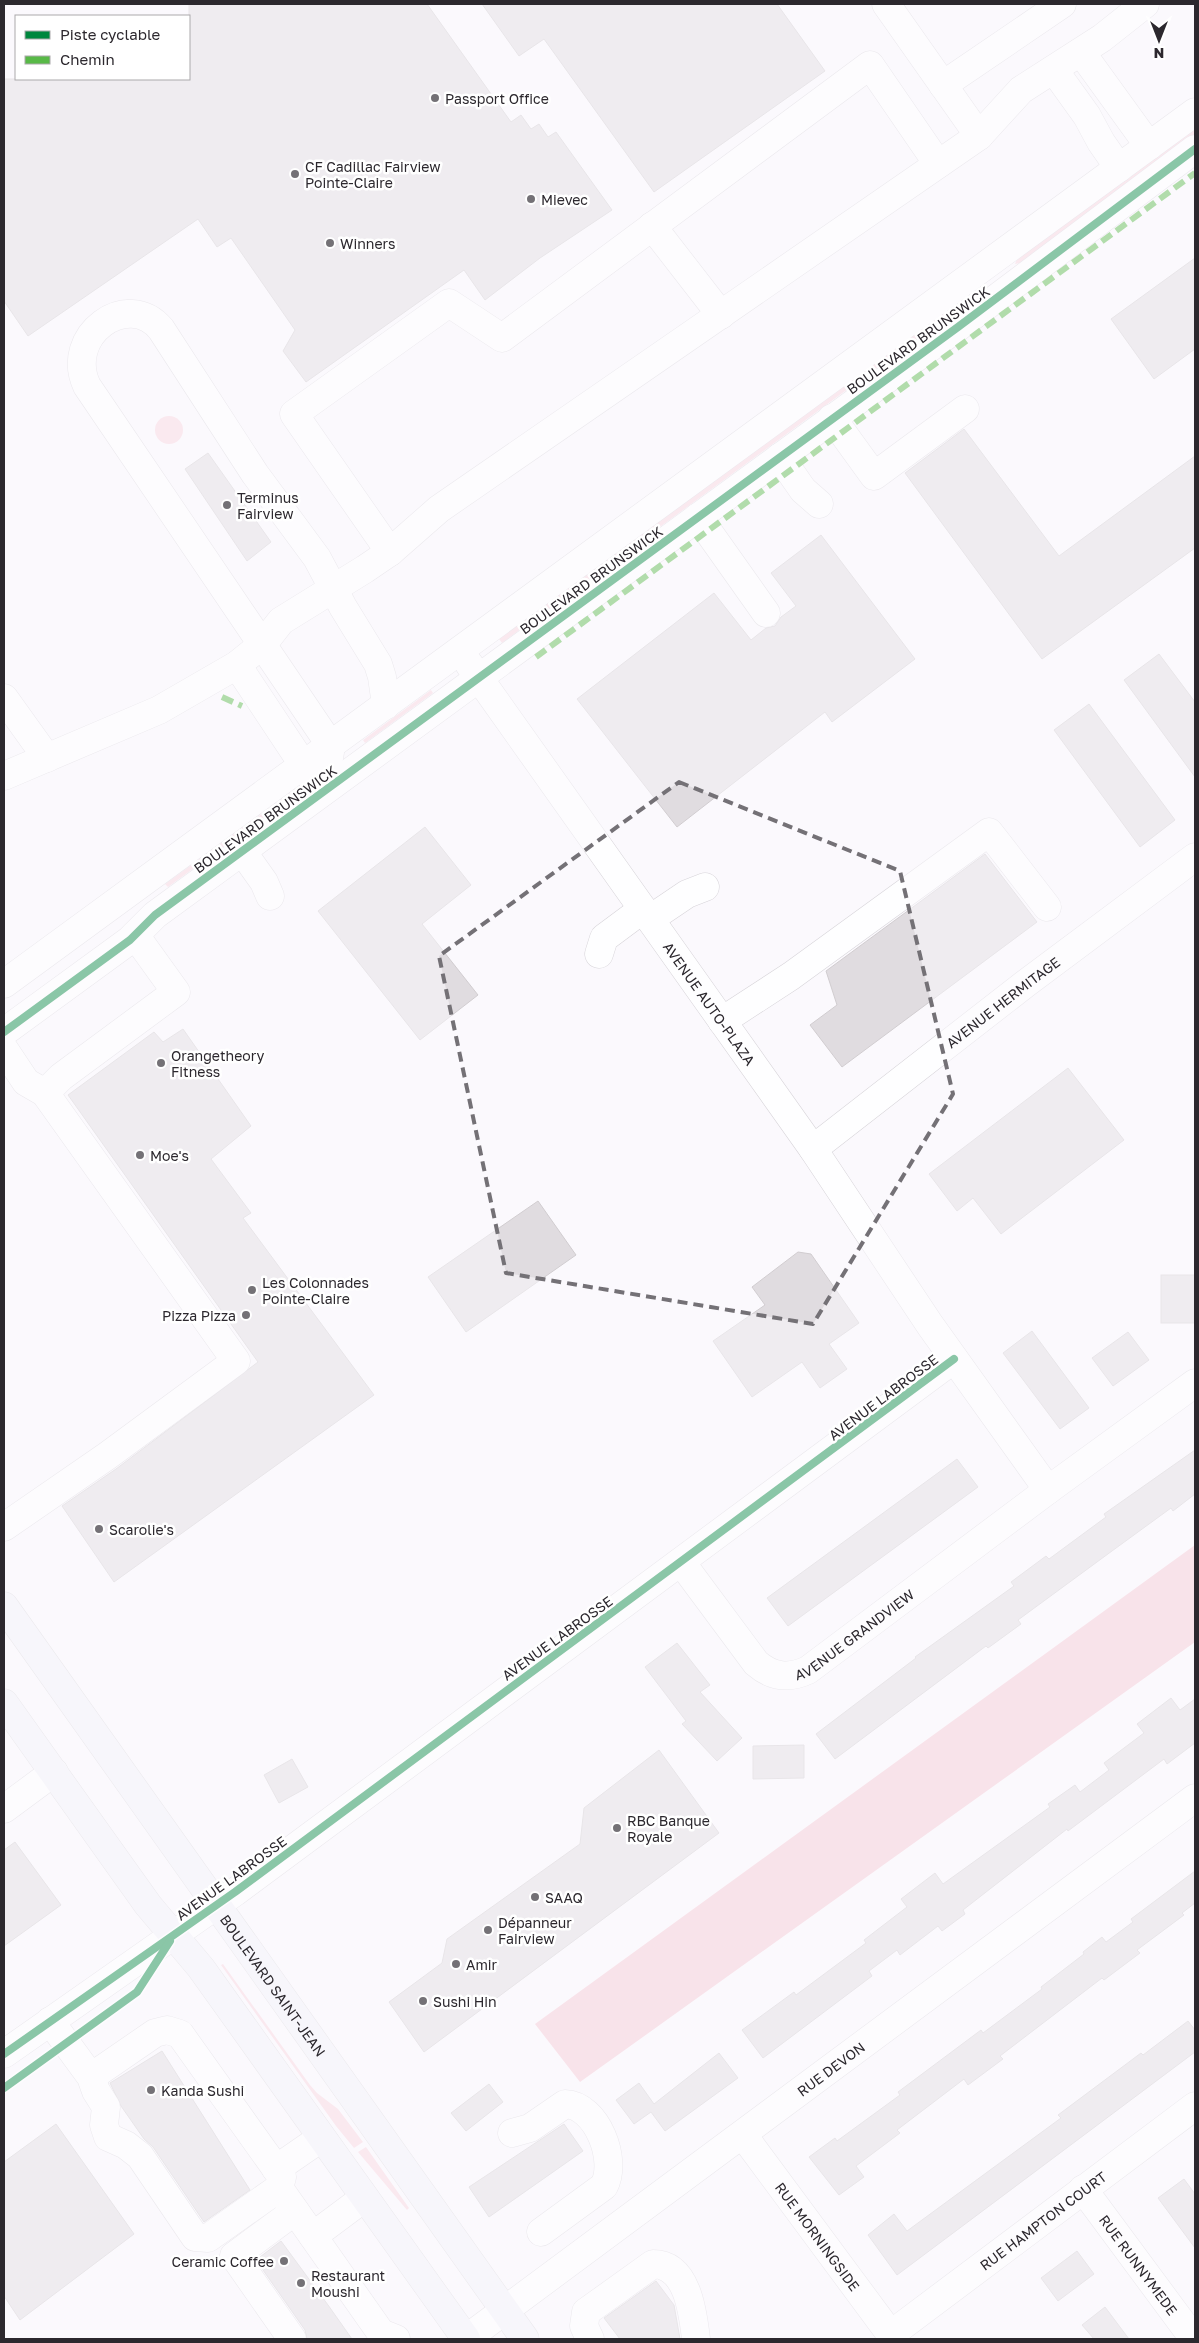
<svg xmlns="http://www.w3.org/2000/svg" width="1199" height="2343" font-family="'Golos Text',sans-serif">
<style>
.green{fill:#f9d5de}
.forest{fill:#f4c7d2}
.building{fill:#e0dce0;stroke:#d1cdd0}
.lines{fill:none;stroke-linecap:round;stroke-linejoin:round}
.minor-casing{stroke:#d7d4d9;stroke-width:29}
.major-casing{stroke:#d7d6d9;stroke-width:29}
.minor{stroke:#fefeff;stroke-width:28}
.major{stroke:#f2f1f8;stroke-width:28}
.quiet{stroke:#58b947;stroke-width:6;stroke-dasharray:12 6;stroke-linecap:butt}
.cycleway-casing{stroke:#fff;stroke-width:11}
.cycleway{stroke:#00873e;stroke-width:8}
.marked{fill:none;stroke:#747176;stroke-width:4;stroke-dasharray:10 6;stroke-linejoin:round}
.poi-dot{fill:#747176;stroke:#fff;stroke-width:2}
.labels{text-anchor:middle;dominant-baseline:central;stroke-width:5;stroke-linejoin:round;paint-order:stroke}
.poi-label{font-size:14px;fill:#2c282e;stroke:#fff;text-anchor:start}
.street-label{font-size:14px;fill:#2c282e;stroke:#fff}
</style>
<rect width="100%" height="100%" fill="#fbf9fd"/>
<!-- green -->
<g class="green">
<polygon points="1195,128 1195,134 1020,263 1015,264 1017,259"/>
<polygon points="948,309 951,312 950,314 502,643 499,639"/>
<circle cx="169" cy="430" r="14"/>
<polygon points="431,690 433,693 365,743 363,740"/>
<polygon points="300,786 303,789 168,887 165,884"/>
<polygon points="223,1964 310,2085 317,2093 338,2109 363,2142 354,2148 336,2126 221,1965"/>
<polygon points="366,2147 409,2208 407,2210 358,2152"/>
</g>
<!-- forest -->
<polygon class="forest" points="1195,1545 1195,1642 580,2082 535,2024"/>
<!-- building -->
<g class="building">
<polygon points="189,4 427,4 511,122 521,115 531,129 539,124 548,137 556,132 612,210 540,258 485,300 464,270 306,382 283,351 295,330 231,238 217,247 198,219 28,336 4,301 4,79 189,79"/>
<polygon points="482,4 777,4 825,71 654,192 544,39 519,56"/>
<polygon points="1195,258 1195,349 1154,379 1111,319"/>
<polygon points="964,429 1059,556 1195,456 1195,548 1042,659 905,473"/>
<polygon points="208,453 271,542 247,561 185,469"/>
<polygon points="821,535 915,659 832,722 825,712 677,827 577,699 714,593 751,640 766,628 775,626 781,617 796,606 771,573"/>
<polygon points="1159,654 1195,702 1195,777 1124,680"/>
<polygon points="1089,704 1175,820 1140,847 1054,730"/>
<polygon points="425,827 471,885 422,924 478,995 420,1040 318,911"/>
<polygon points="985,854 1037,922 842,1067 810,1025 837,1005 826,971"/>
<polygon points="183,1029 251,1126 211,1159 251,1213 243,1218 374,1395 114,1582 62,1506 116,1469 258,1362 68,1095 154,1032 163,1042"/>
<polygon points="1068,1068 1124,1140 1001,1234 973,1198 957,1211 929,1174"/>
<polygon points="538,1201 576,1255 466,1332 428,1277"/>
<polygon points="798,1252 811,1254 859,1323 829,1344 847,1369 820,1388 802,1362 752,1397 713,1341 765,1305 752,1287"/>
<rect x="1161" y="1275" width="34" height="48"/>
<polygon points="1032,1331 1089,1408 1060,1429 1003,1353"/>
<polygon points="1128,1332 1149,1360 1113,1386 1092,1358"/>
<polygon points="1195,1450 1195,1494 1173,1511 1171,1508 1112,1551 1018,1620 1021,1624 988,1648 986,1646 835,1759 816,1734 916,1658 915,1657 1014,1586 1011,1582 1046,1556 1049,1559 1106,1517 1104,1514"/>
<polygon points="957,1459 978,1487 788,1626 767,1598"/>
<polygon points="677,1643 710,1685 700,1692 742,1738 717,1761 682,1724 686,1721 645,1667"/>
<polygon points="1171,1698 1180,1710 1195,1699 1195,1743 1167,1764 1164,1759 1068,1831 1067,1829 963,1910 965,1914 942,1931 938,1926 900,1955 897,1950 869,1971 872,1976 763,2058 742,2030 794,1992 796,1995 866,1943 864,1940 907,1907 901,1899 935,1873 943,1884 1050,1807 1048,1804 1075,1785 1080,1792 1109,1770 1104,1763 1144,1733 1137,1724"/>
<polygon points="804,1745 804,1778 753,1779 753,1746"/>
<polygon points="659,1750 719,1833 424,2052 389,2002 442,1963 447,1939 580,1844 584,1808"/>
<polygon points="292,1759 308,1787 279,1803 264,1775"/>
<polygon points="15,1842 61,1905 4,1946 4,1850"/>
<polygon points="1195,1871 1195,1903 1182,1913 1184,1915 1137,1950 1140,1953 1104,1980 1102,1978 1000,2056 1003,2059 968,2085 964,2079 897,2130 900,2133 856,2166 864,2177 839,2195 809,2157 835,2138 837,2141 900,2095 898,2092 981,2030 983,2033 1042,1989 1041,1987 1084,1954 1083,1952 1102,1937 1106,1942 1133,1922 1131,1919"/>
<polygon points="1188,2021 1195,2030 1195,2052 897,2275 868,2235 894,2214 907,2231 1061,2118 1058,2115 1141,2053 1143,2055"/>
<polygon points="162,2051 250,2190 204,2222 153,2147 144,2139 121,2106 110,2083"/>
<polygon points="719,2053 738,2078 665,2131 651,2112 634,2124 616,2100 639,2083 654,2104"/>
<polygon points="489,2084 503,2102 466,2131 451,2113"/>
<polygon points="56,2124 134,2234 20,2320 4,2296 4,2162"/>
<polygon points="564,2124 583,2151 489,2217 469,2187"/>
<polygon points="1184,2179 1195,2194 1195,2248 1158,2198"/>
<polygon points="281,2241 328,2305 352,2339 307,2339 305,2330 256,2260"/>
<polygon points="1077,2251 1094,2274 1058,2301 1041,2278"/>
<polygon points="656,2281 674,2305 680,2339 620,2339 604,2318"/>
<polygon points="1105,2307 1129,2339 1094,2339 1082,2325"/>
</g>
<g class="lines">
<defs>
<g id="minor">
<polyline points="886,4 979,136"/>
<polyline points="1081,52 1149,146"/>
<polyline points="1054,70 1087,116 1101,142 1119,168"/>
<polyline points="943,85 1062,4"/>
<polyline points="652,226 721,315"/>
<polyline points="832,418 874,476 965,409"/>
<polyline points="780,457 803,490 819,504"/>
<polyline points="698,517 766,613"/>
<polyline points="390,552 294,414 449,303 502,338 870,65 938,164"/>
<path id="s1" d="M469 664 813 1149 930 1325 1048 1490"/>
<polyline points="237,665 314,781"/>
<polyline points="4,698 47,758"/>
<path d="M328 764 331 746 87 386C63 335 128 289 161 329L255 474 317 558 343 607 378 664 382 677 386 705"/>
<polyline points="4,776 159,710 237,665 263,644 281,621 365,569 390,552 439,509 979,136 1021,90 1102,38 1145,4"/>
<polyline points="242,851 264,882 270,896"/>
<polyline points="650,919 687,894 705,887"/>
<polyline points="599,954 604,938 643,909"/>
<polyline points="4,984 1195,112"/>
<polyline points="722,1021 791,976 989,832 1047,907"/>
<polyline points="4,1032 130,940 155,915 958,327 1195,149"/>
<polyline points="4,1049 26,1082 45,1093 236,1361 107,1456 4,1527"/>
<polyline points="45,1093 61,1077 176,992 135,935"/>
<path id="s2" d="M813 1149 1025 984 1195 857"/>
<path id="s3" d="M681 1562 756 1663C772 1677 789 1679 808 1670L1048 1490 1195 1383"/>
<polyline points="4,1809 54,1772"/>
<polyline points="50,2021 91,2077 96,2091 106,2107 104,2125 108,2137 126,2145 140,2156 195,2237 208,2238 279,2188 282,2177 180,2034 167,2030 155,2033 91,2077"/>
<polyline points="4,2054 235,1892 954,1359"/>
<path d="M512 2133 530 2128 565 2104C597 2105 618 2160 604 2186L541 2232"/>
<path id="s4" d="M743 2135 894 2339"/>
<polyline points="276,2169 321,2138"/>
<polyline points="279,2188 381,2333 396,2339"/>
<path id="s5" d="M1083 2189 1194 2339"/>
<polyline points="313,2236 364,2198"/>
<path id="s6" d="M890 2335 1195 2106"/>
<polyline points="292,2339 234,2256 295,2211"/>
<path id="s7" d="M466 2339 1195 1798"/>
<path d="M590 2339 584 2326 586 2312 653 2264C688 2264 693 2314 696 2339"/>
</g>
<g id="major">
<path id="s8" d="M4 1606 525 2339"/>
<polyline points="4,1703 148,1905 201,1968 466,2339"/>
</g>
</defs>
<!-- minor casing -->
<use href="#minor" class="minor-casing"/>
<!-- major casing -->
<use href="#major" class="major-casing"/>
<!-- minor -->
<use href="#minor" class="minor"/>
<!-- major -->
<use href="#major" class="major"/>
<!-- quiet -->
<g class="quiet">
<polyline points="536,657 1195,173"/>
<polyline points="222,697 242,706"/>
</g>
<defs>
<g id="cycleway">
<polyline points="4,1032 130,940 155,915 958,327 1195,149"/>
<polyline points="4,2054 235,1892 954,1359"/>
<polyline points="4,2088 137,1992 170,1941"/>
</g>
</defs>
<!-- cycleway casing -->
<use href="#cycleway" class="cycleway-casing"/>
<!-- cycleway -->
<use href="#cycleway" class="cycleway"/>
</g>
<!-- marked area -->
<path d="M0 0H1199V2343H0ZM679 782 900 871 953 1094 813 1324 506 1273 439 956Z" fill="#fbf9fd" fill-opacity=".55" fill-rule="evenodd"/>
<path class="marked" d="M679 782 900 871 953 1094 813 1324 506 1273 439 956Z"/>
<!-- markers -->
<g class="poi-dot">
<circle cx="435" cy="98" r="5"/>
<circle cx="295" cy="174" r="5"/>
<circle cx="531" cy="199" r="5"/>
<circle cx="330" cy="243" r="5"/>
<circle cx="227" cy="505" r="5"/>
<circle cx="161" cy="1063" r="5"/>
<circle cx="140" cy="1155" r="5"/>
<circle cx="252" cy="1290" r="5"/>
<circle cx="246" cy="1315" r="5"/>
<circle cx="99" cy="1529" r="5"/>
<circle cx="617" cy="1828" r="5"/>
<circle cx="535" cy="1897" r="5"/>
<circle cx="488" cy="1930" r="5"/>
<circle cx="456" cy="1964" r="5"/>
<circle cx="423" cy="2001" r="5"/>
<circle cx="151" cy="2090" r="5"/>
<circle cx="284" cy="2261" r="5"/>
<circle cx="301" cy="2283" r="5"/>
</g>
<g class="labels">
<!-- poi labels -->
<g class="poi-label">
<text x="445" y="98">Passport Office</text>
<text x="305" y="166">CF Cadillac Fairview<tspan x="305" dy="16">Pointe-Claire</tspan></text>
<text x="541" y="199">Mievec</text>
<text x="340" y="243">Winners</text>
<text x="237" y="497">Terminus<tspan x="237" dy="16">Fairview</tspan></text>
<text x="171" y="1055">Orangetheory<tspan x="171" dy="16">Fitness</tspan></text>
<text x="150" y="1155">Moe's</text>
<text x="262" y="1282">Les Colonnades<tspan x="262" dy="16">Pointe-Claire</tspan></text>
<text x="236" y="1315" text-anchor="end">Pizza Pizza</text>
<text x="109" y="1529">Scarolie's</text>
<text x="627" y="1820">RBC Banque<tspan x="627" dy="16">Royale</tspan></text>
<text x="545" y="1897">SAAQ</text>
<text x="498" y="1922">Dépanneur<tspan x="498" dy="16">Fairview</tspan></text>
<text x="466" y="1964">Amir</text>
<text x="433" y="2001">Sushi Hin</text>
<text x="161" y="2090">Kanda Sushi</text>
<text x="274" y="2261" text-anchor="end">Ceramic Coffee</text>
<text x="311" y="2275">Restaurant<tspan x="311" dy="16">Moushi</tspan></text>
</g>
<!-- street labels -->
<g class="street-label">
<text transform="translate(918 340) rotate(-36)">BOULEVARD BRUNSWICK</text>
<text transform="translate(591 580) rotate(-36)">BOULEVARD BRUNSWICK</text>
<text transform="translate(265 819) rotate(-36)">BOULEVARD BRUNSWICK</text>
<text stroke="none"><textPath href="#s2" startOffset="240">AVENUE HERMITAGE</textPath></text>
<text stroke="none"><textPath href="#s1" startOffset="416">AVENUE AUTO-PLAZA</textPath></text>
<text transform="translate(883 1397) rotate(-37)">AVENUE LABROSSE</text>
<text stroke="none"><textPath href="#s3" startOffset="240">AVENUE GRANDVIEW</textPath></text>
<text transform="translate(557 1638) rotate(-36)">AVENUE LABROSSE</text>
<text transform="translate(231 1878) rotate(-36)">AVENUE LABROSSE</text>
<text stroke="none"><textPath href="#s8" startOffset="465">BOULEVARD SAINT-JEAN</textPath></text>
<text stroke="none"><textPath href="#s7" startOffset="454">RUE DEVON</textPath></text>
<text stroke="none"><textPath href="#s6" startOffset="191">RUE HAMPTON COURT</textPath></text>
<text stroke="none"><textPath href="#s4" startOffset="126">RUE MORNINGSIDE</textPath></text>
<text stroke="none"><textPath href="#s5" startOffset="94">RUE RUNNYMEDE</textPath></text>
</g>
</g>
<!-- border -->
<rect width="1199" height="2343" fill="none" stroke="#2c282e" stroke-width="10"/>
<!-- legend -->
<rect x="15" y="15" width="175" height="65" fill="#ffffff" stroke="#aba9ab"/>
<rect x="25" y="31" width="25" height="8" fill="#00873e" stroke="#aba9ab"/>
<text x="60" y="40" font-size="15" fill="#2c282e">Piste cyclable</text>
<rect x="25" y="56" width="25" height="8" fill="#58b947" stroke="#aba9ab"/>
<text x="60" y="65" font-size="15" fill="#2c282e">Chemin</text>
<!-- north arrow -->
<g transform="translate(1159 40) rotate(180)" stroke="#ffffff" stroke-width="4" paint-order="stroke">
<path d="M0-4L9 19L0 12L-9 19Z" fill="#2c282e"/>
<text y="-8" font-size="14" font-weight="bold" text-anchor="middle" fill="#2c282e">N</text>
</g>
</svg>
